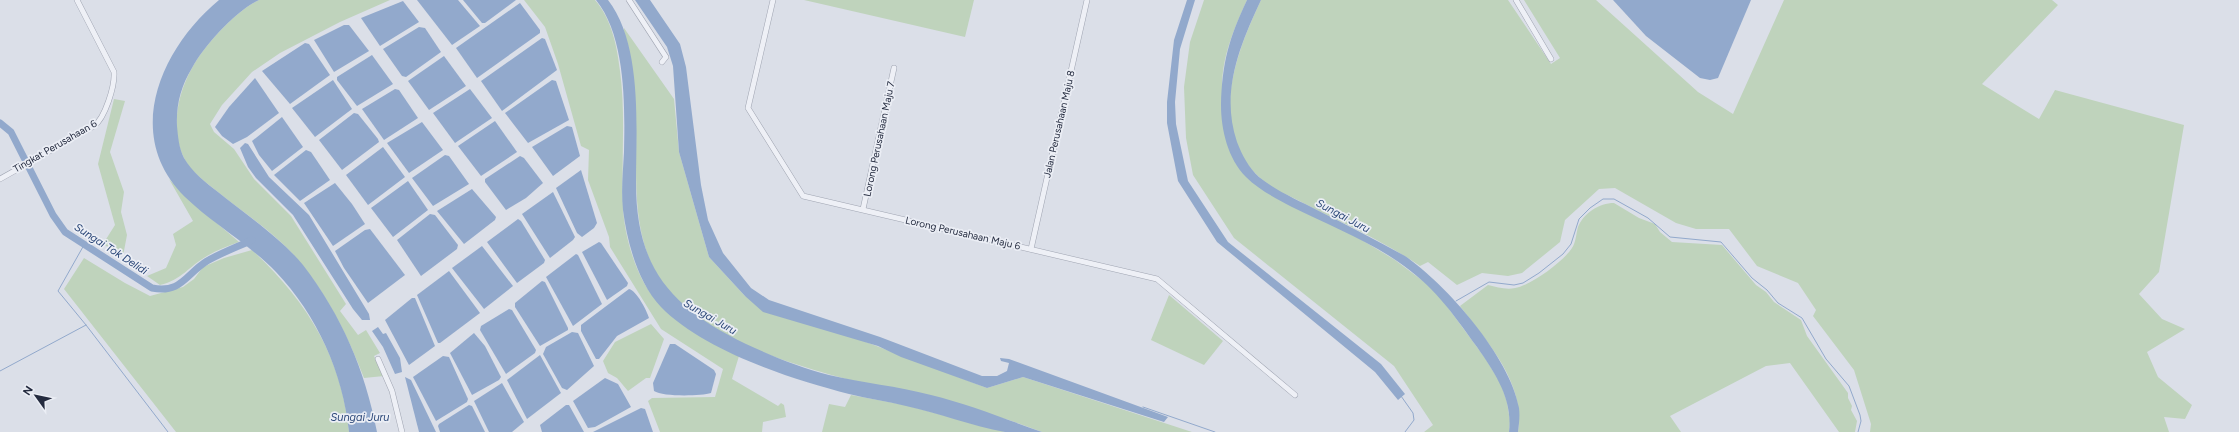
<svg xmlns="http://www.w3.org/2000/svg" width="2239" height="432" font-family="Figtree,sans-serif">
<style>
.green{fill:#bfd3bc}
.water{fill:#92a9cc}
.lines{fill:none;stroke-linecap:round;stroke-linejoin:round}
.stream{stroke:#92a9cc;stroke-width:1}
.river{stroke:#92a9cc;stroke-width:7}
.minor-casing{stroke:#a0a5b2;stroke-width:6}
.minor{stroke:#eef0f6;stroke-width:5}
.labels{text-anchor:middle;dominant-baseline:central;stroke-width:3.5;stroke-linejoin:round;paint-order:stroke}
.street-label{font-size:10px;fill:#242b3f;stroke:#ebeef5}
.water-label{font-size:11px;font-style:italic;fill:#2a4677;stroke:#ebeef5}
</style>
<rect width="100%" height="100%" fill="#dbdfe8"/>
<!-- green -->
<g class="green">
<path d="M259 0H390L340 22 280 53 252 72 222 105 210 124 214 132 234 149 254 179 291 216 346 304 340 311 358 335 366 330 380 353 374 356 384 376 364 378C349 339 329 298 302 265 281 237 245 214 218 192 209 185 200 178 192 170 168 142 175 98 192 68 204 46 235 11 259 0Z"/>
<path d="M524 0H595C612 20 617 46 620 71 626 116 621 161 623 207 624 233 634 269 649 291 653 297 661 302 667 307 690 328 710 343 739 356L732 379 778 406 781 403 784 405 786 417 763 422 762 432H660L648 401 652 398 715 397 723 369 661 329 610 247 609 237 588 180 589 150 581 146 558 64 545 27Z"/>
<polygon points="804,0 974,0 965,37"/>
<path d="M1204 0H1247C1234 29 1222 56 1222 88 1222 107 1232 144 1236 164L1395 260 1435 290 1485 358 1501 384 1507 402 1510 421 1509 432H1424L1433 425 1394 366 1234 238 1193 175 1186 138 1184 87 1190 42Z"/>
<path d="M1261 0H1508L1551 64 1560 58 1524 0H1596L1698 92 1733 114 1784 0H2052L2058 5 1982 84 2039 119 2055 90 2184 125 2159 272 2139 294 2162 319 2185 329 2147 352 2158 377 2192 405 2185 419 2164 417 2169 432H1870L1871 424 1854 370 1813 316 1816 310 1798 283 1757 266 1729 229H1696L1676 223 1615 188 1599 189 1565 220 1560 242 1522 273 1508 276 1482 273 1457 285 1428 262 1420 266C1386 243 1349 226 1313 208 1295 198 1273 190 1258 176 1207 127 1236 53 1261 0Z"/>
<path d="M624 28 674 99 679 152 709 257 745 296 987 388 1023 377 1192 432H1042L1009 420C971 410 932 401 894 391 815 371 688 344 651 263 629 213 639 156 635 104 634 85 632 64 628 46 627 40 623 34 624 28Z"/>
<polygon points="114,99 125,101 110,152 124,192 121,212 127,235 123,256 103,244 115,225 98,164"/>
<path d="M169 179 185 196 239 242C228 246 217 250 207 256 189 266 182 280 160 285L147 276 166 268 176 245 173 234 193 221Z"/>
<path d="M1614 203 1639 218 1655 224 1660 232 1672 242 1722 245 1756 285 1766 292 1774 302 1801 320 1807 336 1848 393V398L1852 406 1851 410 1857 421 1855 432H1839L1790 363 1766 366 1670 416 1681 432H1518C1526 383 1487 342 1460 306L1488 285C1497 287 1506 290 1515 288 1530 286 1564 261 1572 248 1576 242 1576 234 1578 227 1584 213 1599 203 1614 203Z"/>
<path d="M252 250C306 300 342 357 349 432H176L64 289 84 258 125 283 150 296 183 287 194 279 203 267 224 258Z"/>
<polygon points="1169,295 1223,341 1204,365 1151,340"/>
<polygon points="651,324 664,339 650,378 646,378 628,391 617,378 608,373 603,361 615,342"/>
<polygon points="851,395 905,405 1006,432 822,432 829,404 845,407"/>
</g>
<!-- water -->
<g class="water">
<path d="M219 0H259C235 11 204 46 192 68 181 86 176 105 177 126 178 137 179 148 184 158 192 172 205 182 218 192 244 213 282 239 303 265 342 316 365 370 377 432H349C343 373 317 315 276 272 249 244 213 224 185 197 122 135 161 48 219 0Z"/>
<polygon points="417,0 458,0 480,26 452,45"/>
<polygon points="463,0 516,0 485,23 482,23"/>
<path d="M596 0H608C643 45 636 129 636 183 636 269 672 308 746 344 772 356 801 368 829 375 863 383 897 386 931 395 968 404 1005 419 1042 432 1030 432 1017 432 1005 432 972 426 939 413 906 406 887 401 868 399 849 394 791 379 704 351 661 307 638 283 627 242 623 210 621 191 623 171 624 152 625 106 626 37 596 0Z"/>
<polygon points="635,0 650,0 680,44 686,67 701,185 708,220 723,253 751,288 769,300 880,337 982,376 997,376 1007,371 1009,363 1001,361 1000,358 1009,359 1168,417 1164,422 1023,377 987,388 901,357 878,346 763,312 745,296 709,257 679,152 673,66 667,47"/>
<polygon points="1187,0 1195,0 1180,49 1175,102 1176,124 1188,181 1228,242 1381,364 1405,394 1398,400 1375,372 1217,242 1178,181 1167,123 1167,102 1174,40"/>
<path d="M1247 0H1261C1240 45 1220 92 1237 142 1242 155 1249 168 1259 177 1276 191 1298 200 1317 210 1347 225 1376 240 1405 256 1447 285 1510 357 1519 408 1520 416 1519 424 1518 432H1509C1513 399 1495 373 1477 347 1451 311 1434 286 1397 261 1365 239 1326 224 1292 207 1277 199 1259 190 1246 177 1228 159 1221 130 1221 105 1222 63 1229 38 1247 0Z"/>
<polygon points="1613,0 1751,0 1718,78 1710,80 1700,78 1646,36"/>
<polygon points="403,1 419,22 380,46 361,18"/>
<polygon points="520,3 540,30 540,33 477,78 456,48"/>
<polygon points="344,25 349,25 369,51 334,72 314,40"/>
<polygon points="419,27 425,28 441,52 406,77 402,76 383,49"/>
<polygon points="542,38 545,39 557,70 502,111 481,81"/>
<polygon points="305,43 309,44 330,75 290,104 262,71"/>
<polygon points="372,55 393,84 357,106 337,80 337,77"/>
<polygon points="444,56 466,86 429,110 408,81"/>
<polygon points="255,78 279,113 247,137 233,144 222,136 215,127 229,107"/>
<polygon points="333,80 352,109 315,137 292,108"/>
<polygon points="552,80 556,81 569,120 528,143 505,113"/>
<polygon points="395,89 399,90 418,118 384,140 362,109"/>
<polygon points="470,89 492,118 455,143 433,113"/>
<polygon points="354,113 358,114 378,139 379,142 342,170 319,140"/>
<polygon points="282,117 303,147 272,171 259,155 252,141"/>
<polygon points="495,121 517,152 481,176 458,146"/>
<polygon points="422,122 443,150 409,173 387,143"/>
<polygon points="567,126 572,127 580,156 553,176 532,147"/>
<polygon points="245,143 248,144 269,177 309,215 369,314 370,320 362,320 353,309 293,215 256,178 248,167 240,148"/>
<polygon points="383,147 405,177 368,205 346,175"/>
<polygon points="306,150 311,152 330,180 300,201 274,175"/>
<polygon points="445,155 449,156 469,184 433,206 412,178"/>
<polygon points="520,156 524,158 543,183 526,198 506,210 485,182 485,179"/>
<polygon points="581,170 597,223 594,228 582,237 577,233 556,188"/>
<polygon points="408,181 428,210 393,237 371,208"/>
<polygon points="335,183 352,204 365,224 333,246 304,203"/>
<polygon points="472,189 496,217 495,220 464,244 437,211"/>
<polygon points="553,192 575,237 573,240 550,258 522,214"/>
<polygon points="430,214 435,215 458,245 457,249 421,276 397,240"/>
<polygon points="518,219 521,221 545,260 544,263 517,283 487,242"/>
<polygon points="370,229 405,275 368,303 344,268 335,251 365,230"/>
<polygon points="599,242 601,243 628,283 627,286 607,300 582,252"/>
<polygon points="482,246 513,286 484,309 452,268"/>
<polygon points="576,254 578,255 602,304 573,326 546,277"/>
<polygon points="449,271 480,313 440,343 438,343 417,295"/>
<polygon points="542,281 545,282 568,328 568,330 540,346 515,307 515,303"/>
<path d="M629 289C637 291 647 311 649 318L617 336 599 359H596L581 331V325Z"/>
<polygon points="412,298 415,298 435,346 409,365 385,320"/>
<polygon points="509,309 512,310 536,350 535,353 506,374 480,330 481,326"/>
<polygon points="378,327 383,334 386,333 400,358 402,372 395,374 383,347 372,331"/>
<polygon points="572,332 578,333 594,366 567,390 562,388 543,354 546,347"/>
<polygon points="474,333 485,346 501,377 499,380 472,395 450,353"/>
<path d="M670 344H675L714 370 716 374 711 393C701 396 663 397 654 391L653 383Z"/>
<polygon points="540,355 561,393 527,419 507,380"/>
<polygon points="443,356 449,357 468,399 467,402 436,421 413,377"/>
<polygon points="405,377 411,380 436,432 419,432"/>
<polygon points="605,378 618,384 631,407 595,427 588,428 573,401"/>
<polygon points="502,383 524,422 512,432 489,432 474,401"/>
<polygon points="469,405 472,406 485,432 440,432 438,426 439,424"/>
<polygon points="566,405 569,405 584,432 542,432 540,425"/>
<polygon points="641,408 645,409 653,432 593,432"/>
</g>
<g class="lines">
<!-- stream -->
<g class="stream">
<polyline points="84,245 58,291 86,325 168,432"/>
<polyline points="1456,301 1489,282 1514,285 1523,283 1539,273 1563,254 1571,244 1579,219 1590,208 1603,199 1614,199 1648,218 1670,237 1721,242 1752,278 1767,290 1778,303 1802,318 1826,359 1849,386 1860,415 1861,421 1858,432"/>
<polyline points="0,371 86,325"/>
<polyline points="1401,396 1413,413 1414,420 1405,432"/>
<polyline points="1143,407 1215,432"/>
</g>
<!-- river -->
<path class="river" d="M0 123 11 132 53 215 65 232 152 288C181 294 186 274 207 261 221 253 237 247 252 240"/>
<defs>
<g id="minor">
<polyline points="629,0 666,57 662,62"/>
<polyline points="773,0 748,108 803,196 1157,279 1295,395"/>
<polyline points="1516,0 1551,59"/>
<path d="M0 179 94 126C105 118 115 86 114 72L77 0"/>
<polyline points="863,209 894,68"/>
<polyline points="1031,249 1087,0"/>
<polyline points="378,359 392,391 402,432"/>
</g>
</defs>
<!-- minor casing -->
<use href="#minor" class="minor-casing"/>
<!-- minor -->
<use href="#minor" class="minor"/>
</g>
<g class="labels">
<!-- street labels -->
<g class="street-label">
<text transform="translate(1059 124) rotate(-77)">Jalan Perusahaan Maju 8</text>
<text transform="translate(879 139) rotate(-78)">Lorong Perusahaan Maju 7</text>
<text transform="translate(55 146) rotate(-30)">Tingkat Perusahaan 6</text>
<text transform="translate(963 233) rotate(13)">Lorong Perusahaan Maju 6</text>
</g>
<!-- water labels -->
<g class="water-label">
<text transform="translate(1343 216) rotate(28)">Sungai Juru</text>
<text transform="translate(111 249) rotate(33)">Sungai Tok Delidi</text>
<text transform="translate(710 317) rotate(30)">Sungai Juru</text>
<text x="360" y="417">Sungai Juru</text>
</g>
</g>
<!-- north arrow -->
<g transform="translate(36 396) rotate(303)" stroke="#ebeef5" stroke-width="3" paint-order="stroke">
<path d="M0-3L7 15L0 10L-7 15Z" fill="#242b3f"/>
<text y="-6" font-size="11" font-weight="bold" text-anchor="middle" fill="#242b3f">N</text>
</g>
</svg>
